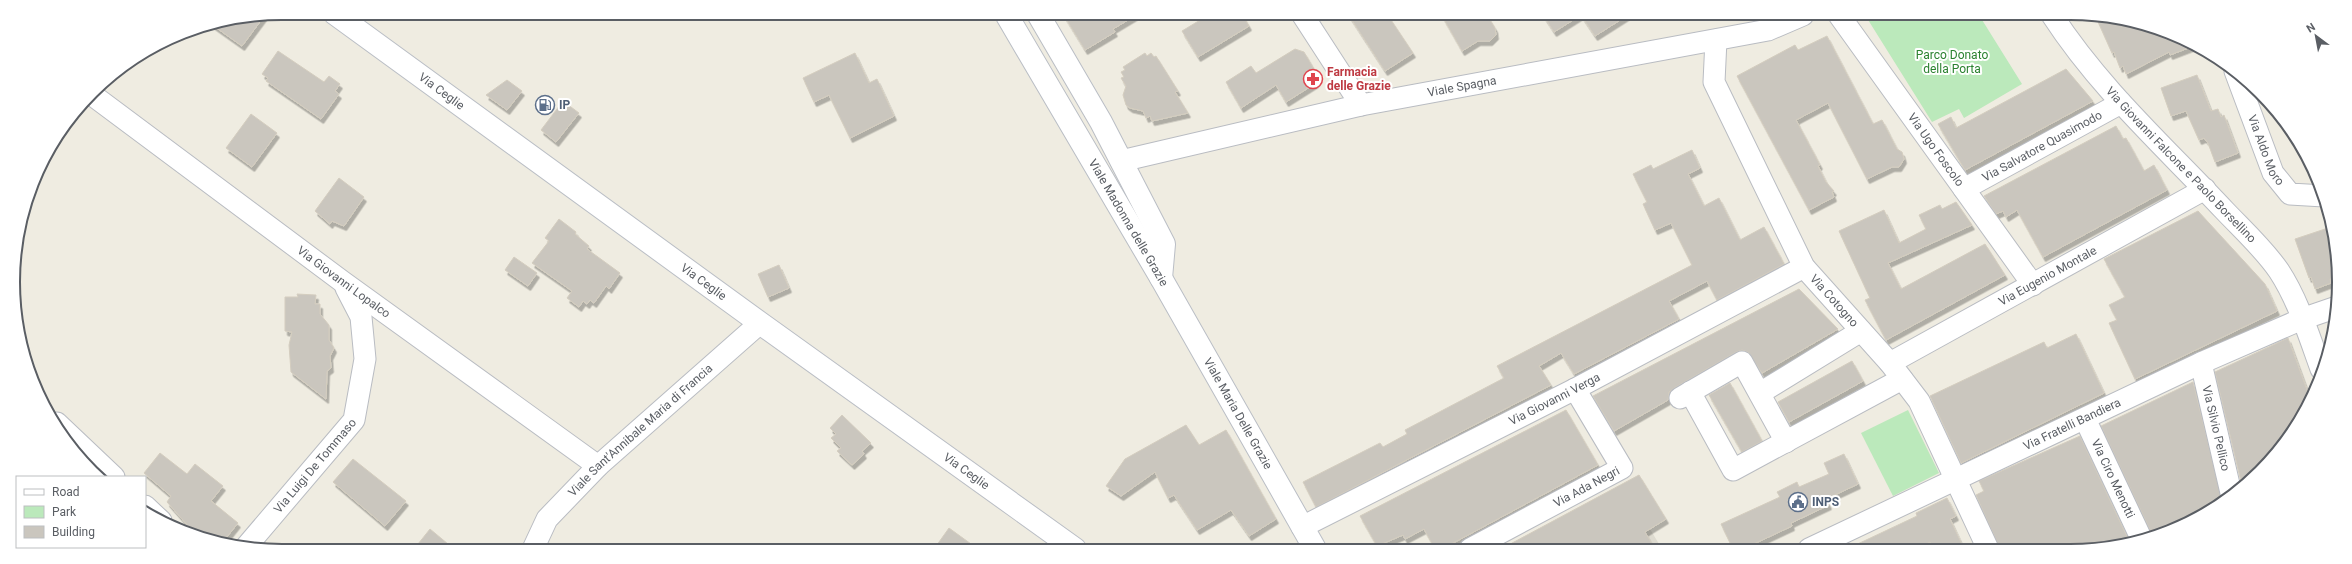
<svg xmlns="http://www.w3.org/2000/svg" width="2352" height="564" font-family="Roboto,sans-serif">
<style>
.education{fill:#dedbd0}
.green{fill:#bbe9bb}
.building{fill:#cac6be;stroke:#d4cdbf;filter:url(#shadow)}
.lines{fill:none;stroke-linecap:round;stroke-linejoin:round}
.street-casing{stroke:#b9bcc2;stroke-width:23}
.secondary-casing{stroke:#babec5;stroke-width:24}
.street{stroke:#fff;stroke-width:21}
.secondary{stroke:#fff;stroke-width:22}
.labels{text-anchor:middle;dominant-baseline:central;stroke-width:4;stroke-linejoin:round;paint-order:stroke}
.park-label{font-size:12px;fill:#2b8230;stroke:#fff}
.health-label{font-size:12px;font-weight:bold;fill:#be3a42;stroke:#fff;text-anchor:start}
.street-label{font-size:12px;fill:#5a5e64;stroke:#fff}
.service-label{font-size:12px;font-weight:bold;fill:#4e5e75;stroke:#fff;text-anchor:start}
.rim{fill:none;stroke:#5a5e64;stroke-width:2}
</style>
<defs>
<filter id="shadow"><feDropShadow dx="2.5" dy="4.5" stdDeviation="0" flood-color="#0004"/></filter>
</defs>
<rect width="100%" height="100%" fill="#efece1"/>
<!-- education -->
<polygon class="education" points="1650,529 1662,549 1613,549"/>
<!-- green -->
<g class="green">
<polygon points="1865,15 1979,15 2022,84 1964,118 1959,109 1932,122"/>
<polygon points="1908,410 1939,473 1893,496 1861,433"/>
</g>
<!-- building -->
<g class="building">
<polygon points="1063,14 1138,14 1113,29 1115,32 1085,50"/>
<polygon points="1210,14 1242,14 1249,26 1198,57 1182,31"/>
<polygon points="1348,14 1387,14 1413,53 1385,71"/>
<polygon points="1441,14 1487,15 1495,28 1496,35 1490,41 1478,41 1462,51"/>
<polygon points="265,15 242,46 211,24 230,18"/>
<polygon points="1543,15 1581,15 1554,32"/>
<polygon points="1581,15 1628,15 1595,36"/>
<polygon points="2095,15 2105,15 2157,27 2196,45 2170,55 2169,52 2126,74 2123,66 2120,68 2114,52 2112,53"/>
<polygon points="1827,36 1873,124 1882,120 1897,149 1902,152 1904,159 1899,167 1892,167 1867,179 1828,103 1796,120 1820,165 1818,166 1826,182 1834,191 1832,192 1834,197 1809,210 1737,76 1795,45 1798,50"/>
<polygon points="1295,49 1304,52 1317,74 1316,83 1286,102 1276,85 1241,108 1226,82 1251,66 1256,73"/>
<polygon points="278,51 324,82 329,76 340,84 335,91 339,94 321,119 266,81 268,78 262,74"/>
<polygon points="855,53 869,83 877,79 894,116 850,138 829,95 814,102 803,78"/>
<polygon points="1145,53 1147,56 1151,53 1154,57 1156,56 1178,91 1175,92 1188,113 1152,121 1150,116 1146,118 1143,111 1130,108 1126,105 1123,95 1126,86 1121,78 1124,77 1121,72 1125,70 1123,67"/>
<polygon points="2066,69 2093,101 1965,170 1938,124 1951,117 1956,128"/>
<polygon points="2197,75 2211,111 2218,109 2221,117 2224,115 2238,153 2215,162 2208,143 2204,138 2199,140 2186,111 2171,116 2161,88"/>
<polygon points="507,80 522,91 507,110 486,95"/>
<polygon points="563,101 579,113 556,142 541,130"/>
<polygon points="251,114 277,133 252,167 226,148"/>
<polygon points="2116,126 2123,139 2126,138 2144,171 2154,165 2167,190 2043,257 2017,210 2006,217 2003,211 1996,214 1984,196"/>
<polygon points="1692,150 1700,168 1688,174 1704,206 1719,198 1740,240 1764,227 1784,264 1717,300 1707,281 1669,301 1679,319 1574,374 1561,353 1539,366 1551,385 1316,507 1303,482 1380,443 1383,447 1407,434 1405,430 1504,378 1497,366 1692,265 1671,223 1655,230 1643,204 1647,202 1633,174 1651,165 1653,169"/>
<polygon points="339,178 364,197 344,226 332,221 330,224 315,211"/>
<polygon points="1956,202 1972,225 1888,263 1901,289 1985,244 2005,275 1886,340 1865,300 1870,298 1839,231 1884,210 1899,243 1926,229 1919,215 1940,205 1942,209"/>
<polygon points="2198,211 2265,284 2277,311 2135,379 2109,323 2117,320 2109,305 2125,297 2104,259"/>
<polygon points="559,219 576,232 575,234 589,246 587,249 620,273 609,289 606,286 594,303 590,300 587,304 583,301 579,307 567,298 572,291 532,263 549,241 545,238"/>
<polygon points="2328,228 2332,239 2334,239 2338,277 2330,279 2331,283 2315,289 2311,277 2309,278 2295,239"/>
<polygon points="514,257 537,273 528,286 505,270"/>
<polygon points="779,265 789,288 768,297 758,274"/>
<polygon points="1799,289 1838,329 1762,373 1748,352 1742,350 1736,352 1674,388 1669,392 1668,400 1614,431 1593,396"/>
<polygon points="297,294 316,295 315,304 320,304 320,314 329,325 329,340 334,348 330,356 331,368 327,371 326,399 291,372 289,345 292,332 285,331 285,297 298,297"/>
<polygon points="2076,334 2104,393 1961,463 1930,396 2044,342 2047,348"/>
<polygon points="2288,338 2311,401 2260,472 2242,486 2215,372"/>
<polygon points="1852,361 1863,381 1789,422 1778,402"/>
<polygon points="2193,382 2222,500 2189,523 2152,534 2101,426"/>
<polygon points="1730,383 1762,441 1742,452 1709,395"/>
<polygon points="1566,410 1598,465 1442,549 1435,549 1424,529 1405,539 1403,535 1377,546 1360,516"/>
<polygon points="842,415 871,443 862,451 864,454 852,465 837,451 841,448 831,438 836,434 830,428"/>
<polygon points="1186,425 1199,445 1226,430 1276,519 1249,536 1231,510 1197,530 1174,495 1168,498 1155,472 1121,496 1106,486 1125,459"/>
<polygon points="2080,436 2129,541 2105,549 2000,549 1976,495 1984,491 1979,481"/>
<polygon points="160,453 187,474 195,464 223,486 211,501 238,523 222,543 198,537 167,502 171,496 144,473"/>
<polygon points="1844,454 1858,484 1826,499 1829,505 1791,523 1792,526 1743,549 1733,549 1721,524 1780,497 1777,492 1797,482 1799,487 1829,474 1824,463"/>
<polygon points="353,459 406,501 385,526 333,482"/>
<polygon points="1639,475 1666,519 1645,532 1655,549 1501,549"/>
<polygon points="1947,498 1956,516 1950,519 1964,549 1933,549 1930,542 1916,549 1847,549 1917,516 1916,513"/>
<polygon points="949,528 978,549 934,549"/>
<polygon points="430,529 454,549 414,549"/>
</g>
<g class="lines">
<defs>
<g id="street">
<polyline points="1302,14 1361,105"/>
<path id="s1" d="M1839 15 2033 285"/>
<path id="s2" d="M2052 15C2100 89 2165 147 2224 210 2243 230 2264 249 2279 271 2298 300 2309 336 2321 369"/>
<path id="s3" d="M1716 40 1714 82 1804 267 1890 363 1919 401 1988 549"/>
<path id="s4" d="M2235 71 2273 173 2290 194 2324 196"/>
<path id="s5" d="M91 94 343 282 598 466"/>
<path id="s6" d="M1121 161 1361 105 1768 30 1803 15"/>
<path id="s7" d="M1964 189 2121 103"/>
<path id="s8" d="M1890 363 2205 189"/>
<path id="s9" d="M2201 363 2231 493"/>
<polyline points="1690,392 1733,470 1902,379"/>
<polyline points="1760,393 1861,331"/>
<polyline points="1680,398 1742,362 1786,442"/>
<path id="s10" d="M2085 419 2141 538"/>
<polyline points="57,423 114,477"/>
<polyline points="145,506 161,521"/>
<path id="s11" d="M1302 527 1575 389 1804 267"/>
<path id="s12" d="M245 548 354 420 365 359 361 317 346 288"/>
<path id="s13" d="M533 549 547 519 598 466 760 323"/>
<path id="s14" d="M1470 549 1622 468 1575 389"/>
<path id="s15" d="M1809 549 2201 363 2302 319 2337 307"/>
</g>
<g id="secondary">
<path id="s16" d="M334 13 760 323 1075 549"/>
<path id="s17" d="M1006 14 1161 278 1315 549"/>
<polyline points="1038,14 1101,122 1164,244 1161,278"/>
</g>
</defs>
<!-- street casing -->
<use href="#street" class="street-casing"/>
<!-- secondary casing -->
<use href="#secondary" class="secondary-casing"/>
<!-- street -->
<use href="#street" class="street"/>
<!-- secondary -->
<use href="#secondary" class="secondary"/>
</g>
<!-- icons -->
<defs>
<symbol id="pharmacy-ring" viewBox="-11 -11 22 22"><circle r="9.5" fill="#fff" stroke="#e0444e" stroke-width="1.5"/><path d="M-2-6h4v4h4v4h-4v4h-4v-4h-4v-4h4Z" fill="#e0444e"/></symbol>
<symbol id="fuel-ring" viewBox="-11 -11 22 22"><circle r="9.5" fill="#fff" stroke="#5c6f8a" stroke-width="1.5"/><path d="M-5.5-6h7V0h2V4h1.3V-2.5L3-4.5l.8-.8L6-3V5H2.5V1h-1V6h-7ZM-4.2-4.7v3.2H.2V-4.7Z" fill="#5c6f8a"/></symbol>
<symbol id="civic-ring" viewBox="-11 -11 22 22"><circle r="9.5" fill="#fff" stroke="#5c6f8a" stroke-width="1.5"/><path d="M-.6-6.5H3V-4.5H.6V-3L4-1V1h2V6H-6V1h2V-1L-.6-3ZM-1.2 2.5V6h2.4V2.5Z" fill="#5c6f8a"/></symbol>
</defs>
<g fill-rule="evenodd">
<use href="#pharmacy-ring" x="1302" y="68" width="22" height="22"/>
<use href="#fuel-ring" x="534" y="94" width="22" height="22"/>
<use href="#civic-ring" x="1787" y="491" width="22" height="22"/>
</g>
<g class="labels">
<!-- park labels -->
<g class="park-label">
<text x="1952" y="55">Parco Donato<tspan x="1952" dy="14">della Porta</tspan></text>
</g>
<!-- health labels -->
<g class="health-label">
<text x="1327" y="72">Farmacia<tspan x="1327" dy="14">delle Grazie</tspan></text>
</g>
<!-- street labels -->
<g class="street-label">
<text stroke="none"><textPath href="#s6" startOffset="349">Viale Spagna</textPath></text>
<text stroke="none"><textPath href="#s16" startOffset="133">Via Ceglie</textPath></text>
<text stroke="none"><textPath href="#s7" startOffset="89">Via Salvatore Quasimodo</textPath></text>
<text stroke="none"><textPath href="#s4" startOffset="85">Via Aldo Moro</textPath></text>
<text stroke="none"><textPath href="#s1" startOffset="166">Via Ugo Foscolo</textPath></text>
<text stroke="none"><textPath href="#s2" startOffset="198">Via Giovanni Falcone e Paolo Borsellino</textPath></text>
<text stroke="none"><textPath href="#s17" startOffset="242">Viale Madonna delle Grazie</textPath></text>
<text stroke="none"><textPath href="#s8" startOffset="180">Via Eugenio Montale</textPath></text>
<text stroke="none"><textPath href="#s5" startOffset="315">Via Giovanni Lopalco</textPath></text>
<text stroke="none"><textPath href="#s16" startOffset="457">Via Ceglie</textPath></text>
<text stroke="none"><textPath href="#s3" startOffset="293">Via Cotogno</textPath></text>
<text stroke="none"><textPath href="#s11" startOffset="283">Via Giovanni Verga</textPath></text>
<text stroke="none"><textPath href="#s17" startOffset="462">Viale Maria Delle Grazie</textPath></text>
<text stroke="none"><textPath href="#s15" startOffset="291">Via Fratelli Bandiera</textPath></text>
<text stroke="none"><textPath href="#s9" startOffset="67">Via Silvio Pellico</textPath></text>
<text stroke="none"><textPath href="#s13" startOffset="162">Viale Sant'Annibale Maria di Francia</textPath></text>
<text stroke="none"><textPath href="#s12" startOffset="108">Via Luigi De Tommaso</textPath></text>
<text stroke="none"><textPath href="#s16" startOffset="781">Via Ceglie</textPath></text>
<text stroke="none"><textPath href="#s10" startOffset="66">Via Ciro Menotti</textPath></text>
<text stroke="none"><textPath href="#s14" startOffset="132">Via Ada Negri</textPath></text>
</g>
<!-- service labels -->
<g class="service-label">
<text x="559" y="105">IP</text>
<text x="1812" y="502">INPS</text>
</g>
</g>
<!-- crop -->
<path d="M0 0H2352V564H0ZM282 20H2070A262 262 0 0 1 2332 282V282A262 262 0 0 1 2070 544H282A262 262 0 0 1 20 282V282A262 262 0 0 1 282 20Z" fill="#fff" fill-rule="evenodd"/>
<path class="rim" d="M282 20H2070A262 262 0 0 1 2332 282V282A262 262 0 0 1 2070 544H282A262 262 0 0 1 20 282V282A262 262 0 0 1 282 20Z"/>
<!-- legend -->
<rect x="16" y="476" width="130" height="72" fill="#ffffff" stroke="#bdbfc1"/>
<rect x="24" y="489" width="20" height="6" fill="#ffffff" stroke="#bdbfc1"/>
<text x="52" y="496" font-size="12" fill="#5a5e64">Road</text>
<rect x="24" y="506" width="20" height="12" fill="#bbe9bb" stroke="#bdbfc1"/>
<text x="52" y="516" font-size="12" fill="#5a5e64">Park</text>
<rect x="24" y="526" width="20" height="12" fill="#cac6be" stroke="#bdbfc1"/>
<text x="52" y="536" font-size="12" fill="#5a5e64">Building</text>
<!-- north arrow -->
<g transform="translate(2316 36) rotate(328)" stroke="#ffffff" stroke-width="3" paint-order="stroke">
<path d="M0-3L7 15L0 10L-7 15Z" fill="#5a5e64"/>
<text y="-6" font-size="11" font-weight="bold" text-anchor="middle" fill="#5a5e64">N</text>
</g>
</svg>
